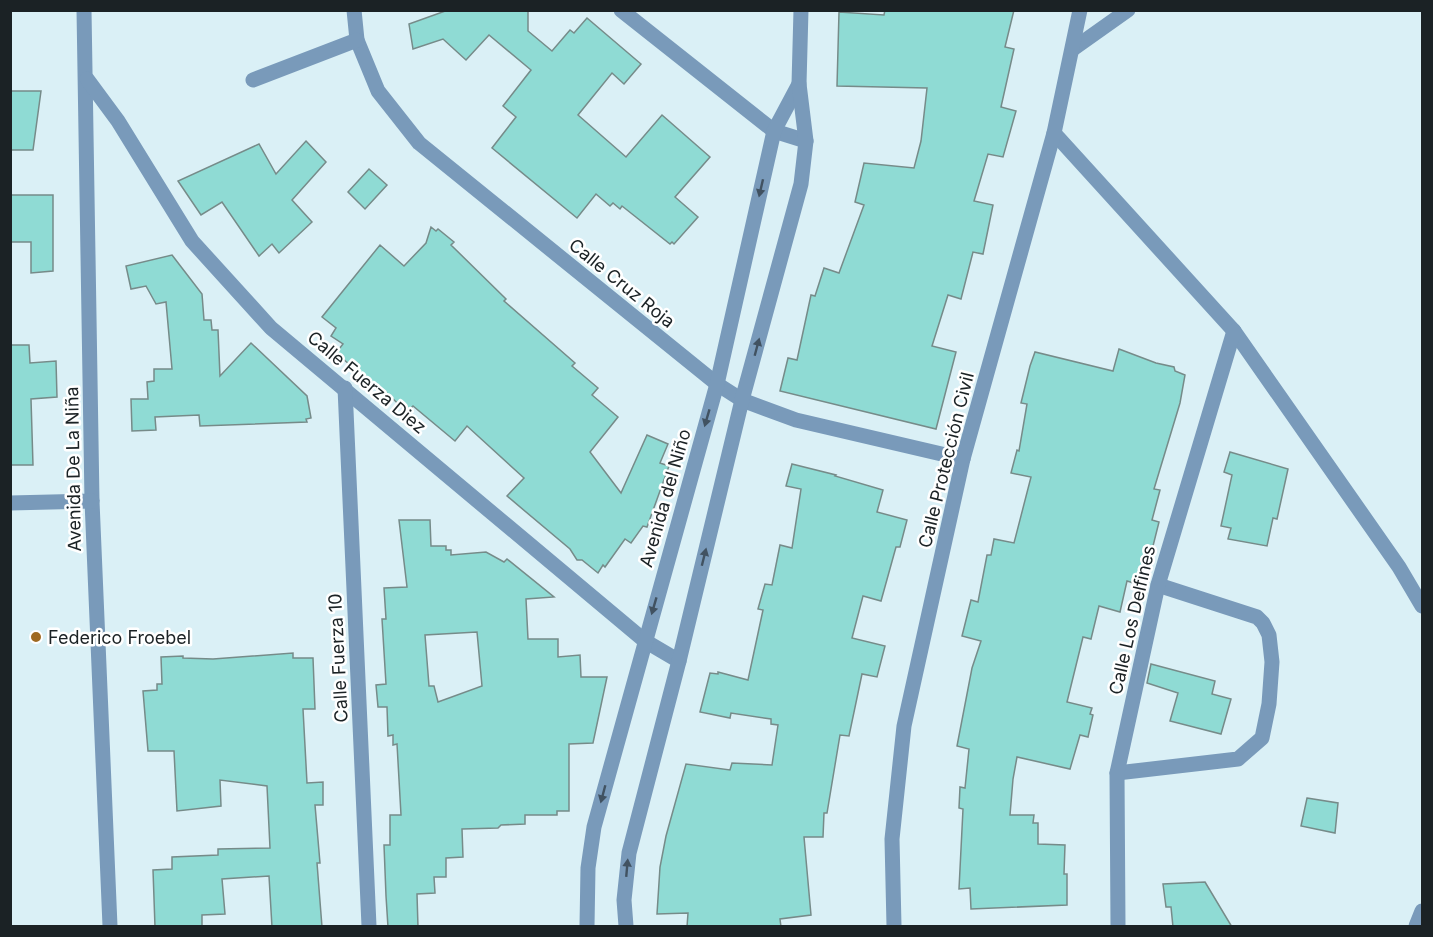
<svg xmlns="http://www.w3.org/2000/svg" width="1433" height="937" font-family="Inter,sans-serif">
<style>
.building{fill:#8fdbd4;stroke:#768b89;stroke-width:1.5;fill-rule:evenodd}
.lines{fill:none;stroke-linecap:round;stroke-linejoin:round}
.street{stroke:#799aba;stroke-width:15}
.oneway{fill:#415261}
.poi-dot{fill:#9e6921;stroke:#fff;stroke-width:2}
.labels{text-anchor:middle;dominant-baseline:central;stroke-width:5;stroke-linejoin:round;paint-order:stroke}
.street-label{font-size:18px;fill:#1b2225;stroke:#fff}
.poi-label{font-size:18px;fill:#1b2225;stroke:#fff;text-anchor:start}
</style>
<rect width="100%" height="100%" fill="#daf0f6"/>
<!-- building -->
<g class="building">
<polygon points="448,10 528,10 528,31 552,51 570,30 574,33 587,18 641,64 624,84 612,73 578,115 626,157 662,115 710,157 675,197 698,217 674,244 672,242 670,244 622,206 620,209 613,203 610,206 596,194 577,218 492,148 516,117 503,106 531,70 489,35 466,60 443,39 413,49 409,24"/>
<polygon points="885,10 1014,10 1005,47 1014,49 1001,107 1016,111 1003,157 988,154 974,201 993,205 983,254 973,252 961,299 948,295 932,346 956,352 936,429 780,391 788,358 797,360 811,295 815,296 824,268 839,273 864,205 855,202 864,163 914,168 921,141 927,88 837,86 839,12 884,15"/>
<polygon points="10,91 41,91 33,150 10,150"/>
<polygon points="306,141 326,162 292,200 312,222 279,253 272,244 259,256 222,202 201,215 178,181 259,144 276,174"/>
<polygon points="369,169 387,185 365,209 348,192"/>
<polygon points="10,195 53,195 53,271 31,273 31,242 10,242"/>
<polygon points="431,227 436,231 438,229 454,242 451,245 506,299 504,301 575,363 572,366 598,388 592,395 618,417 590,452 621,493 647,435 668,444 660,463 669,466 647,527 643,526 631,543 625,539 605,567 603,565 598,573 582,560 577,560 570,549 507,496 524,478 467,426 455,441 413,406 407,412 378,385 376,387 336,353 343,344 331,336 336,328 322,317 380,245 404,266 426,243"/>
<polygon points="172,255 202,294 204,320 211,320 212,330 218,330 220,376 251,343 307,396 311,418 306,419 307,422 200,426 199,415 155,417 156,430 132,431 131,399 148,399 147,382 154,381 154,369 172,369 166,302 156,304 146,286 131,289 126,266"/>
<polygon points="10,345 29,345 30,363 56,361 57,397 31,399 33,465 10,465"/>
<polygon points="1119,349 1156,363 1174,367 1175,371 1185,375 1180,403 1154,489 1160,490 1152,520 1159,522 1147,570 1140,569 1137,584 1127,581 1120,612 1099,606 1091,639 1083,637 1067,702 1092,708 1090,714 1093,715 1088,737 1080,735 1070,769 1017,757 1013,779 1010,815 1034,815 1033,823 1038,823 1038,844 1065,845 1064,874 1067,874 1067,905 971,909 970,888 959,889 963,809 959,808 960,787 965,788 969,749 957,746 972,668 981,641 962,636 971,600 978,602 987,555 991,555 994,539 1014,543 1031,477 1011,473 1017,450 1019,451 1027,404 1021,403 1030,366 1035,352 1113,371"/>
<polygon points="1230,452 1288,469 1277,519 1273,518 1267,546 1228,539 1231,528 1221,526 1232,475 1224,472"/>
<polygon points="792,464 836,475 835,476 883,490 877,512 907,520 900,547 896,547 881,601 863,596 852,638 885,646 877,677 862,674 849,736 840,735 827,813 824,813 823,837 804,837 811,915 780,919 781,927 687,927 688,913 657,914 660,867 666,836 686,764 730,770 732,763 772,765 778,725 771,724 771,719 731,713 730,718 700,712 710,673 718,674 718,672 748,680 763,610 758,609 765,584 772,585 780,545 792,548 801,489 786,486"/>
<path d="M399 520H430L431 546H446V550H451V555L486 552 504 562 507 559 554 597 526 599 528 639H558V657L580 655 581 677H607L593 743 569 744V811H557V815H525V824L501 825 498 828 462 829 463 857 446 858V877H434L435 893 417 894 418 927H388L386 896 384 845H390V815H401L397 744 393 745V735L388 736 387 707H378L376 685 386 684 382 619H386L384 588 407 587ZM477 632 482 686 438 702 434 686H429L425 635Z"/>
<polygon points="293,653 293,658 313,658 315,709 303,709 307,783 323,782 323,805 315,805 320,863 317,863 322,927 272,927 269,876 222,879 225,914 202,915 202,927 155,927 153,870 172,869 172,857 218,855 218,849 270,848 267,786 220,780 221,806 177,811 174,751 148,751 143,691 157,690 157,684 162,684 161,657 183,656 183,658 213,659"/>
<polygon points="1151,664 1215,681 1212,694 1231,699 1221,734 1170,721 1178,693 1147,683"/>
<polygon points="1307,798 1338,803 1335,833 1301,826"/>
<polygon points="1205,882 1232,927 1173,927 1171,907 1166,907 1163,884"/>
</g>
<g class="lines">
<!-- street -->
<g class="street">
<polyline points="84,10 92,501 110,926"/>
<polyline points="354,10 357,40 378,91 419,143 717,384 742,400 796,420 963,459"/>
<polyline points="621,10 774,131 806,141"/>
<polyline points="1073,49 1128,10"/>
<polyline points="87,79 118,121 192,241 271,328 645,641 679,661"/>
<polyline points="253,80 357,40"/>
<polyline points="1054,133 1234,331 1399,567 1422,606"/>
<polyline points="345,388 369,926"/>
<polyline points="10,503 92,501"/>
<polyline points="1117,773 1238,759 1262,738 1269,704 1272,662 1269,635 1263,623 1257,617 1158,585"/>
<polyline points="587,926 588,868 594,827 717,384 774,131 799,84"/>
<polyline points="626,926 624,900 629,853 679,661 742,400 801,184 806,141 799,84 801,10"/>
<polyline points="894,926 892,839 904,726 963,459 1054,133 1080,10"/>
<polyline points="1118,926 1117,773 1158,585 1234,331"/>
<polyline points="1416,926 1422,911"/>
</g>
</g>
<!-- one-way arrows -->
<defs><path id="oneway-solid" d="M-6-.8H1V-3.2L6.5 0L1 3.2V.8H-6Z" transform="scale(1.5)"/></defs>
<g class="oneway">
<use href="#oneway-solid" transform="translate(761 188) rotate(103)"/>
<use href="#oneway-solid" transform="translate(757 347) rotate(-75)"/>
<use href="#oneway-solid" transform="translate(707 418) rotate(106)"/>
<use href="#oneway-solid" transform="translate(704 557) rotate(-76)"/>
<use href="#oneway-solid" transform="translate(654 606) rotate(106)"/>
<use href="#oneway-solid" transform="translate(603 794) rotate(105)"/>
<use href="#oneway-solid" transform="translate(627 868) rotate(-85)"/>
</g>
<!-- markers -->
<circle class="poi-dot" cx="36" cy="637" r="6"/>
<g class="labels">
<!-- street labels -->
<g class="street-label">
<text transform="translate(622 283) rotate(39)">Calle Cruz Roja</text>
<text transform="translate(367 382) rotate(40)">Calle Fuerza Diez</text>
<text transform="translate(946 460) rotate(-76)">Calle Protección Civil</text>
<text transform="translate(73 469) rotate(-91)">Avenida De La Niña</text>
<text transform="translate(665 498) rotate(-74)">Avenida del Niño</text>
<text transform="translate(1132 620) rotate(-77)">Calle Los Delfines</text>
<text transform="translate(338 658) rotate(-93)">Calle Fuerza 10</text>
</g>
<!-- poi labels -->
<g class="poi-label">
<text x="48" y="637">Federico Froebel</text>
</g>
</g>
<!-- border -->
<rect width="1433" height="937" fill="none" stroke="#1b2225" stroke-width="24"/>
</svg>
